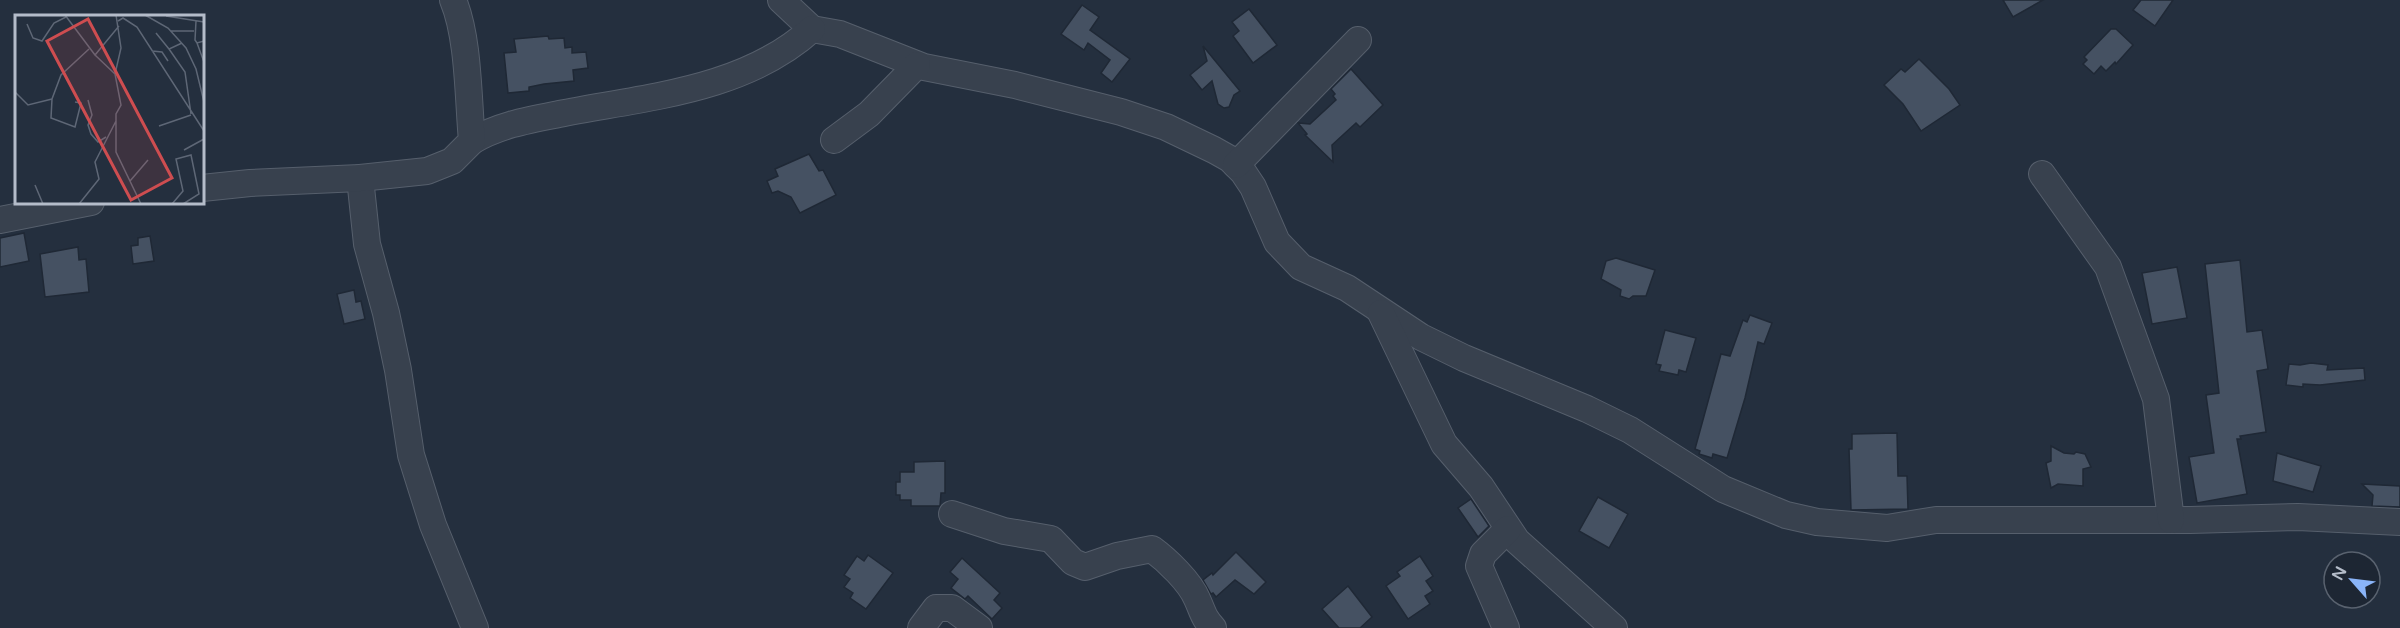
<svg xmlns="http://www.w3.org/2000/svg" width="2400" height="628" font-family="'Varela Round',sans-serif">
<style>
.building{fill:#455162;stroke:#1f2835;stroke-width:1.5}
.lines{fill:none;stroke-linecap:round;stroke-linejoin:round}
.minor-casing{stroke:#565f6c;stroke-width:28}
.minor{stroke:#38414e;stroke-width:26}
.inset-road{fill:none;stroke:#5e6776;stroke-width:1.5}
.view{fill:#ce4d50;fill-opacity:0.15;stroke:#ce4d50;stroke-width:3}
.inset-edge{fill:none;stroke:#b4bcc9;stroke-width:3}
</style>
<rect width="100%" height="100%" fill="#242f3e"/>
<!-- building -->
<g class="building">
<polygon points="2003,0 2043,0 2013,17"/>
<polygon points="2141,0 2173,0 2155,26 2133,10"/>
<polygon points="1082,5 1099,17 1090,30 1130,59 1112,82 1101,73 1110,60 1088,43 1084,50 1061,34"/>
<polygon points="1249,9 1277,45 1253,63 1233,36 1239,31 1232,22"/>
<polygon points="2111,29 2116,29 2133,45 2116,64 2115,62 2106,71 2101,66 2094,74 2083,64 2087,60 2084,57"/>
<polygon points="548,36 549,39 564,38 565,48 572,47 572,53 586,52 588,68 573,70 574,81 544,84 529,87 529,91 508,93 504,53 516,52 514,39"/>
<polygon points="1203,46 1240,91 1234,95 1229,107 1224,108 1218,104 1212,81 1202,90 1190,75 1207,61"/>
<polygon points="1919,59 1949,89 1960,105 1921,131 1903,104 1884,85 1901,69 1905,72"/>
<polygon points="1351,69 1383,105 1360,127 1356,123 1332,145 1333,162 1305,135 1307,134 1298,123 1310,124 1336,100 1333,96 1335,94 1331,89"/>
<polygon points="809,154 819,171 823,170 836,195 800,213 791,197 778,191 772,193 767,181 778,176 775,169"/>
<polygon points="24,233 29,261 0,267 0,238"/>
<polygon points="150,236 154,261 133,264 131,246 138,245 138,238"/>
<polygon points="78,247 79,260 86,259 89,292 45,297 40,254"/>
<polygon points="1616,258 1655,270 1646,296 1633,296 1629,299 1620,296 1621,290 1601,279 1606,261"/>
<polygon points="2240,260 2247,332 2262,330 2268,369 2257,371 2266,432 2240,436 2241,439 2237,439 2247,494 2197,503 2189,457 2214,453 2206,395 2219,393 2205,264"/>
<polygon points="2177,267 2187,318 2152,324 2142,273"/>
<polygon points="354,290 356,302 361,301 365,319 344,324 337,294"/>
<polygon points="1750,315 1772,323 1764,344 1758,342 1745,398 1727,458 1713,454 1712,458 1699,454 1700,451 1695,449 1721,354 1730,356 1743,320 1747,322"/>
<polygon points="1665,330 1696,338 1686,372 1679,370 1678,375 1659,371 1661,365 1656,364"/>
<polygon points="2311,363 2328,365 2327,370 2364,368 2365,380 2320,385 2303,384 2303,387 2286,385 2289,364 2300,365"/>
<polygon points="1897,433 1898,476 1907,476 1908,509 1851,510 1849,449 1852,449 1852,434"/>
<polygon points="2051,446 2064,453 2074,454 2076,452 2085,454 2091,467 2083,469 2083,486 2058,484 2051,488 2046,463 2051,461"/>
<polygon points="2277,453 2321,466 2313,492 2273,481"/>
<polygon points="945,461 945,493 941,493 940,506 911,506 911,500 900,500 900,495 896,495 896,482 900,482 900,472 914,472 914,462"/>
<polygon points="2362,484 2400,486 2400,507 2372,506 2373,495"/>
<polygon points="1598,497 1628,514 1609,548 1579,531"/>
<polygon points="1471,499 1489,526 1478,537 1458,508"/>
<polygon points="1236,552 1266,582 1254,594 1235,580 1216,597 1213,593 1211,594 1203,580 1212,573 1213,575"/>
<polygon points="868,555 893,573 866,609 850,598 853,593 844,587 850,579 844,575 857,556 864,561"/>
<polygon points="1420,556 1433,576 1426,581 1433,591 1425,596 1430,604 1408,619 1386,586 1400,576 1397,572"/>
<polygon points="962,558 1000,593 994,600 1002,608 992,619 968,596 965,599 951,588 958,579 950,572"/>
<polygon points="1348,586 1372,617 1360,628 1339,628 1322,609"/>
</g>
<g class="lines">
<defs>
<g id="minor">
<polyline points="781,0 812,29 840,34 924,67 1015,85 1121,112 1166,127 1214,150 1230,159 1243,172 1253,187 1277,242 1301,267 1347,288 1421,337 1464,358 1587,409 1630,430 1723,489 1786,515 1817,522 1887,528 1936,520 2190,520 2298,517 2400,522"/>
<polyline points="834,140 869,114 917,65"/>
<path d="M472 141C499 125 528 120 559 114 644 97 744 91 812 29"/>
<polyline points="1236,165 1358,40"/>
<polyline points="2042,174 2108,267 2156,399 2171,520"/>
<polyline points="360,178 367,244 386,313 398,370 411,455 433,525 475,628"/>
<path d="M202 188 250 183 360 178 427 171 452 161 472 141C468 99 469 38 453 0"/>
<polyline points="0,220 91,202"/>
<polyline points="1381,313 1444,444 1481,487 1517,541 1614,628"/>
<path d="M952 514 1004 531 1051 539 1073 562 1085 567 1117 556 1152 549C1167 560 1190 582 1197 599 1203 612 1203 617 1213 628"/>
<polyline points="921,628 936,608 952,608 979,628"/>
<polyline points="1506,628 1479,566 1483,554 1508,529"/>
</g>
</defs>
<!-- minor casing -->
<use href="#minor" class="minor-casing"/>
<!-- minor -->
<use href="#minor" class="minor"/>
</g>
<!-- overview -->
<g transform="translate(15 15)">
<rect width="189" height="189" fill="#242f3e"/>
<path class="inset-road" d="M50 0 80 40 104 11M101 0 106 33 100 59 106 90 101 99V137L126 189M130 0 153 13 171 33 181 54 189 87M151 1 189 7M103 6 108 3 122 12 189 116M181 6 180 25 182 28 189 26M12 9 18 23 27 26 39 8 51 2M156 16H179M141 18 154 34M167 28 154 34 170 57 176 99M182 28 189 47M137 36 147 37 153 46M80 40 100 59M0 77 13 90 37 84M73 85 77 100 73 110 76 119 83 127 91 122M60 87 66 88 60 112 36 103 37 84 46 60 74 34M144 111 176 100M169 135 189 124M115 166 133 145M20 170 28 189M64 189 84 164 80 147 101 106M157 189 168 176 161 144 176 140 184 179 168 189"/>
<path class="view" d="M73 4 157 163 116 185 32 26Z"/>
<rect width="189" height="189" class="inset-edge"/>
</g>
<!-- north arrow -->
<g transform="translate(2352 580) rotate(298)"><circle r="28" fill="#1d2633" stroke="#59626f" stroke-width="1.5"/>
<path d="M0-4.5L10 22L0 15L-10 22Z" fill="#8ab4f8"/>
<text y="-9" font-size="16" font-weight="bold" text-anchor="middle" fill="#b4bcc9">N</text>
</g>
</svg>
